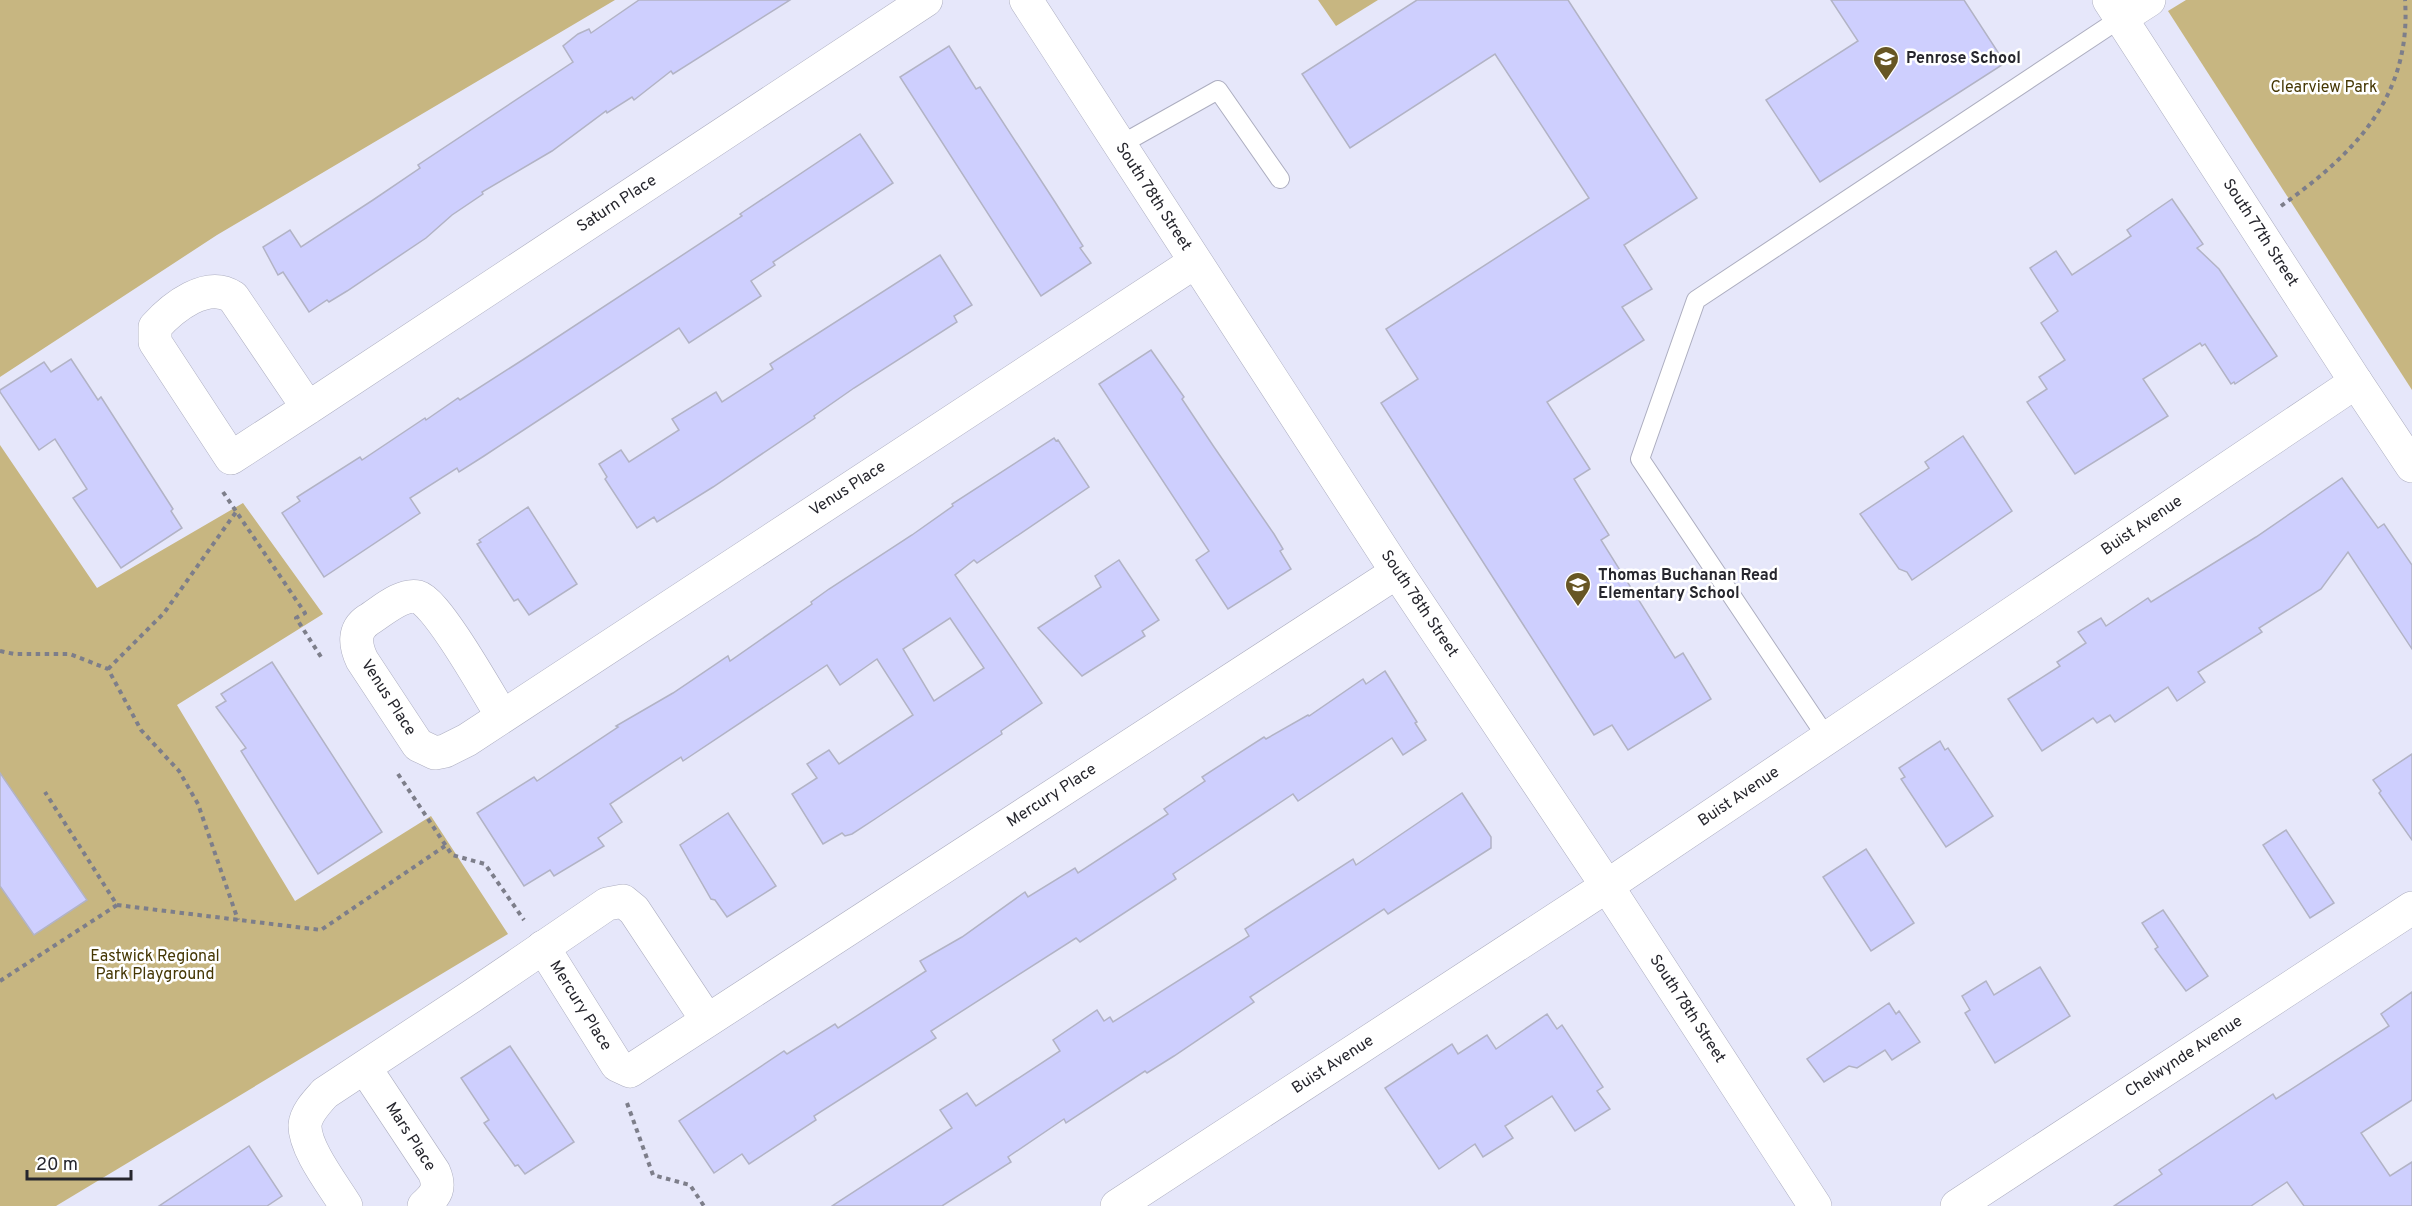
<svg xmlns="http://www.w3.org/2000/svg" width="2412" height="1206" font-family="Overpass,sans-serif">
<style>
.green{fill:#c7b681}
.building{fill:#cecffe;stroke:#b2b3c5;stroke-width:1.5;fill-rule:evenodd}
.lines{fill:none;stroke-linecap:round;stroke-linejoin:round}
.lane-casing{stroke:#adaec0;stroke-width:20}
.street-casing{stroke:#adaec0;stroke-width:34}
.secondary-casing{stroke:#adaec0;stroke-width:34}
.path{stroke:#7d7e8a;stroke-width:4;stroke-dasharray:4.5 4.5;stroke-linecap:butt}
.lane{stroke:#fff;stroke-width:18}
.street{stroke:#fff;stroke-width:33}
.secondary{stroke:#fff;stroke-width:33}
.labels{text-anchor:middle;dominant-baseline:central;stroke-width:5;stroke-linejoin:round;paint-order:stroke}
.poi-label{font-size:16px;font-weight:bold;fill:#26262d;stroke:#fff;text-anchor:start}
.park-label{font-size:16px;fill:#453704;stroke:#fff}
.street-label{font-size:16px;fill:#26262d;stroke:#fff}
</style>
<rect width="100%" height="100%" fill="#e6e7fa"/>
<!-- green -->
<g class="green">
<polygon points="0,0 615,0 217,235 0,377"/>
<polygon points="1318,0 1378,0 1336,26"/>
<polygon points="2186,0 2412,0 2412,390 2168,11"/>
<polygon points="0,445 97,588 243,503 323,614 177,705 295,901 431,816 508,934 56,1206 0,1206"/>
</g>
<!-- building -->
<g class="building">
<polygon points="639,0 790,0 673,74 671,71 634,100 632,97 607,113 606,111 552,151 482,192 483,194 452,215 426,238 347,291 329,302 327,300 309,312 283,272 278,275 263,247 290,230 301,247 373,200 420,168 418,165 573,62 563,46 578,34 589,29 591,33"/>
<polygon points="1417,0 1568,0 1697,198 1624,245 1652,289 1622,307 1644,340 1547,402 1590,469 1574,479 1609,535 1601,540 1675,658 1683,653 1711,699 1628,750 1612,725 1594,735 1381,403 1418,379 1386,329 1589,198 1495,54 1350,148 1302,74"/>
<polygon points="1831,0 1964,0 2005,63 1820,182 1766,100 1858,41"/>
<polygon points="949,46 976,89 980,87 1055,202 1083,246 1080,248 1091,263 1041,296 900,77"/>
<polygon points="860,134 893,183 773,262 775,265 751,281 761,296 689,343 679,328 484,456 459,472 457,468 410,498 420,513 324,577 282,513 300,501 297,497 360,457 362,460 425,418 426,420 458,398 460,400 524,359 742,216 740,214"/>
<polygon points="2172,199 2203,244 2197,248 2219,269 2277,356 2235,384 2234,382 2231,384 2205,344 2202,346 2200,343 2143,379 2168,416 2075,474 2027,402 2047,389 2039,377 2065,360 2041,323 2058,311 2030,268 2056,251 2072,275 2131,236 2127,230"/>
<polygon points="940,255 972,305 954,316 957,322 854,388 814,416 815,418 713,487 657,522 654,517 637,528 605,479 607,477 599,464 621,450 629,462 679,430 672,419 716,392 722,402 773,369 770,364"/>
<polygon points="1151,350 1184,397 1182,399 1214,447 1274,534 1283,549 1280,551 1291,569 1228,609 1196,560 1209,551 1099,384"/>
<polygon points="71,359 98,400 101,397 173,509 171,511 182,528 121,568 73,498 87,489 55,439 39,450 0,392 0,390 44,362 51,372"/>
<polygon points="1963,436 2012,511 1912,580 1907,572 1899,569 1860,514 1929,468 1925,462"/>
<path d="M1054 438 1056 441 1058 440 1089 487 977 563 974 560 955 575 1042 703 1001 731 1002 734 875 819 852 834 845 836 842 833 823 844 792 794 817 778 807 764 829 750 839 764 913 715 877 659 840 685 827 665 683 761 681 757 610 804 622 822 598 838 604 846 554 876 550 870 524 886 477 813 534 777 537 781 618 727 616 726 673 693 728 656 730 661 812 604 811 602 829 589 912 535 953 506 952 504ZM950 618 984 668 934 701 903 649Z"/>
<polygon points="2342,478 2378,528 2384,524 2412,565 2412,649 2348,552 2321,589 2259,628 2262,632 2198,672 2205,682 2177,701 2168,687 2115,722 2110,715 2097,723 2093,718 2042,751 2008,699 2060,666 2057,662 2086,643 2078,632 2101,618 2106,626 2148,598 2151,602 2256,537"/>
<polygon points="528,507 577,584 529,615 518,599 514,601 477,544 481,542 479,540"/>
<polygon points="1119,560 1159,620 1142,631 1145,636 1082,676 1038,628 1101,587 1095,576"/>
<polygon points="272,662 382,832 318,874 241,751 246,748 216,707 226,701 221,694"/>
<polygon points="1385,671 1417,722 1415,723 1426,740 1403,755 1392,738 1298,801 1293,794 1173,874 1176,879 1080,942 1076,938 931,1031 936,1038 814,1116 816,1120 749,1164 742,1154 714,1173 679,1121 784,1051 787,1054 835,1024 838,1028 926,971 920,961 962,937 1025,892 1028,897 1075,868 1078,873 1168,814 1164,809 1205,781 1202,777 1264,737 1266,739 1308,715 1309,716 1363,679 1366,684"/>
<polygon points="1940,741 1945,750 1948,748 1993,816 1946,847 1901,779 1905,777 1899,768"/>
<polygon points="2412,754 2412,840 2379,793 2381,791 2373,780"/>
<polygon points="0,773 87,900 34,935 0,886"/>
<polygon points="1462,793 1491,837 1491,848 1388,914 1384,909 1250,997 1254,1002 1174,1056 1147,1073 1145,1071 1066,1123 1064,1119 1008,1157 1011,1162 942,1206 832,1206 952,1128 940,1110 967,1093 976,1106 1060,1051 1053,1040 1097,1010 1104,1021 1110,1017 1113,1022 1249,936 1245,929 1271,912 1353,859 1356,865"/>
<polygon points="728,813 776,886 727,917 715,900 711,899 680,845"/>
<polygon points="2286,830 2334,903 2310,918 2263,845"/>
<polygon points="1866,849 1914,923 1871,951 1823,877"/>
<polygon points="2163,910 2208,976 2186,991 2155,949 2158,947 2142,923"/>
<polygon points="2040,967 2070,1016 1995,1063 1965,1013 1970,1010 1962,996 1986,981 1994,995"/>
<polygon points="2412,992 2412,1100 2361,1133 2390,1176 2412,1162 2412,1206 2304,1206 2287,1182 2251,1206 2114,1206 2162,1174 2159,1170 2273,1094 2276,1099 2389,1026 2381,1014"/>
<polygon points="1889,1003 1896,1014 1899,1011 1920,1042 1892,1060 1885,1050 1857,1068 1849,1066 1824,1082 1807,1059"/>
<polygon points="1547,1014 1557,1029 1562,1025 1603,1087 1597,1091 1610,1109 1575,1131 1552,1096 1505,1126 1513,1138 1483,1157 1475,1144 1439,1169 1385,1088 1452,1044 1458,1054 1487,1035 1496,1049"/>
<polygon points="510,1046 574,1142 525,1174 518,1165 515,1166 484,1123 489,1120 461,1078"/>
<polygon points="249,1146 282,1196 267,1206 159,1206"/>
</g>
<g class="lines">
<defs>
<g id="lane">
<polyline points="1120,145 1218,90 1280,179"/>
<polyline points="1827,738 1640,459 1696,300 2121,18"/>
</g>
<g id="street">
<polyline points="1026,0 1397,572 1607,886"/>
<polyline points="2121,18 2149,0"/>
<polyline points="2356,382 2412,466"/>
<path d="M308 408 233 297C207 280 173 307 155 327V342L231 458 308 408 926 0"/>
<path d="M502 716C489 695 437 602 418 597 402 593 381 612 368 620 353 630 355 645 362 660L418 745 435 753 445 751 467 740 1195 262"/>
<polyline points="543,947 617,1065 630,1071 1397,572"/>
<path d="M365 1068 434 1172C441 1188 436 1195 424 1206"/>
<path d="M346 1206C334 1186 304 1148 305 1125 306 1113 317 1102 325 1093L472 996 607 904 623 901 634 910 707 1020"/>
<polyline points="1957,1206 2412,908"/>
</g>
<g id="secondary">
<polyline points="1607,886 1815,1206"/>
<polyline points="1117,1206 1607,886 2356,382 2109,0"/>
</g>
</defs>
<!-- lane casing -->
<use href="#lane" class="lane-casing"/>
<!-- street casing -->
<use href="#street" class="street-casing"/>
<!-- secondary casing -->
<use href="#secondary" class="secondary-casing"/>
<!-- path -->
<g class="path">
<path d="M2281 206C2351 156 2412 99 2405 0"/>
<polyline points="223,492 305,613 296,618 323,660"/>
<polyline points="0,651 14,654 70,654 108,669 141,730 179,771 198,804 238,920"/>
<polyline points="108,669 164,613 236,512"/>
<polyline points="398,774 452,855 485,864 524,920"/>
<polyline points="117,905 321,930 445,846"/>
<polyline points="0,981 117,905 45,792"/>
<polyline points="627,1103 653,1175 690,1185 704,1206"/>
</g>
<!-- lane -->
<use href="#lane" class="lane"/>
<!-- street -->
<use href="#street" class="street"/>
<!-- secondary -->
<use href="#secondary" class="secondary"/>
</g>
<!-- icons -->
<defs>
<symbol id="school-pin" viewBox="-11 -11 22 30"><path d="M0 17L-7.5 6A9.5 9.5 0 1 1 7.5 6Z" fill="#675624" stroke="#fff"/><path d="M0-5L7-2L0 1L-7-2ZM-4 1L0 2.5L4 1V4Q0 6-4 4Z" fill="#fff"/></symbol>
</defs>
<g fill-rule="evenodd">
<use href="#school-pin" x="1871" y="44" width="30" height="40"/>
<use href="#school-pin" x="1563" y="570" width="30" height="40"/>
</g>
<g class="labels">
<!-- poi labels -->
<g class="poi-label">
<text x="1906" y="59">Penrose School</text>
<text x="1598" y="576">Thomas Buchanan Read<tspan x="1598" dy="18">Elementary School</tspan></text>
</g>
<!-- park labels -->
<g class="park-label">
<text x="2324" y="88">Clearview Park</text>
<text x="155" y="957">Eastwick Regional<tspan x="155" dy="18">Park Playground</tspan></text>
</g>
<!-- street labels -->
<g class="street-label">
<text transform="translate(1153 197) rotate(57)">South 78th Street</text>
<text transform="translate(617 204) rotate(-33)">Saturn Place</text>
<text transform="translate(2260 233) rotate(57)">South 77th Street</text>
<text transform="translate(848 489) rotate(-33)">Venus Place</text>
<text transform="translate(2142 526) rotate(-34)">Buist Avenue</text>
<text transform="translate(1419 604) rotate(56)">South 78th Street</text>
<text transform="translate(388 698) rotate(57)">Venus Place</text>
<text transform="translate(1052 796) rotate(-33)">Mercury Place</text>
<text transform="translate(1739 797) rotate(-34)">Buist Avenue</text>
<text transform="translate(580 1006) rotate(58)">Mercury Place</text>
<text transform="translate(1687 1009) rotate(57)">South 78th Street</text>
<text transform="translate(2184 1057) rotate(-33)">Chelwynde Avenue</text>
<text transform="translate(1333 1065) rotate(-33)">Buist Avenue</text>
<text transform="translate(410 1137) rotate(57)">Mars Place</text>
</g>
</g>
<!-- scale -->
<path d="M27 1170v9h104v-9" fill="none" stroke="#26262d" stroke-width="3"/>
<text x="36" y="1170" font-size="18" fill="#26262d" stroke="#ffffff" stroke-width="4.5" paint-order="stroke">20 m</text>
</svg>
